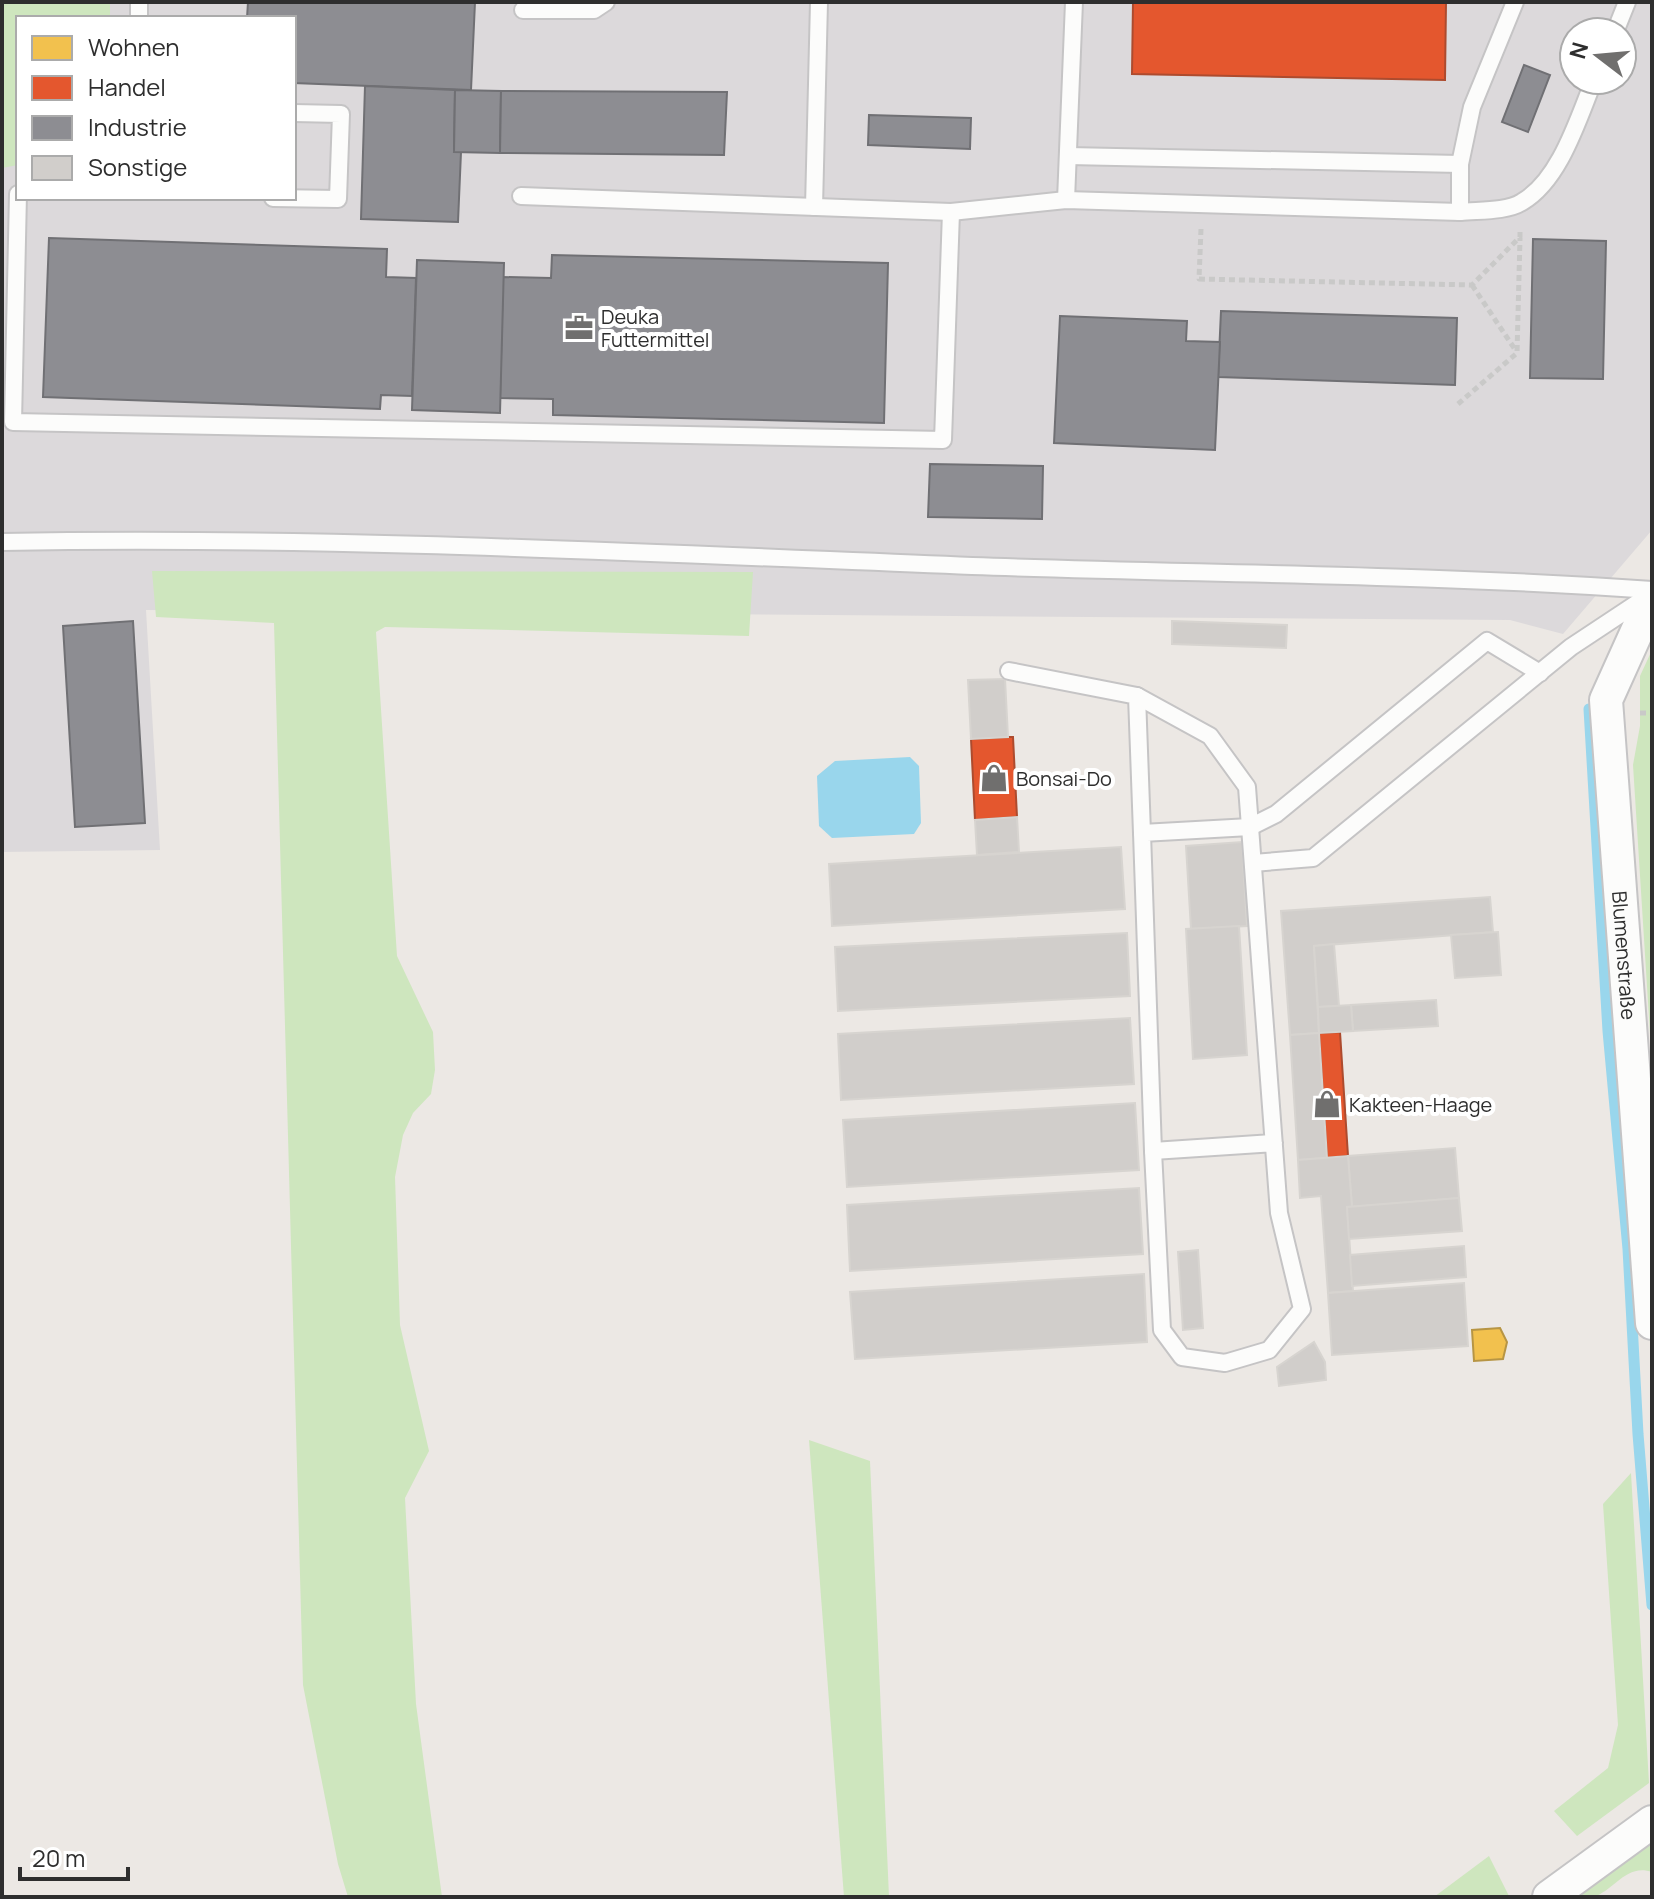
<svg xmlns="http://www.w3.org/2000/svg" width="1654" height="1899" font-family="Manrope,sans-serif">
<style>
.industrial{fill:#dcd9db;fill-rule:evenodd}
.green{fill:#cee6be}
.water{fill:#99d6ec}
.homes{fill:#f2c14e;stroke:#b79544;stroke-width:2}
.shops{fill:#e4572e;stroke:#ad4b2e;stroke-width:2}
.industry{fill:#8d8d92;stroke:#707074;stroke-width:2}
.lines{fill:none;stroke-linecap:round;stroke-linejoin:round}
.stream{stroke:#99d6ec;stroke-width:11}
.building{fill:#d1cecb;stroke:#d7d4d0;stroke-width:2}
.lane-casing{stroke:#c5c4c5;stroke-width:20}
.street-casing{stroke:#c5c4c5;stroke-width:36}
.path{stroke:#c9c9c8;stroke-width:5;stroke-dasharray:6 4;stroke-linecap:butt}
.lane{stroke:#fcfcfb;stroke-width:16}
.street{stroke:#fcfcfb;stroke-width:32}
.labels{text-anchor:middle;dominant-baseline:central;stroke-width:8;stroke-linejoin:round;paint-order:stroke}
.poi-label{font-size:20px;fill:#2e2e2e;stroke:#fff;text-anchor:start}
.street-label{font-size:20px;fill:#2e2e2e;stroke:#fff}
</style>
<rect width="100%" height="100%" fill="#ece8e4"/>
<!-- industrial -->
<path class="industrial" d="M2 2H1652V530L1563 634 1510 620 146 610 160 850 2 852ZM18 18H294V198H18ZM1574 32H1622V80H1574Z"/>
<!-- green -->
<g class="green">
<polygon points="2,2 110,2 110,18 18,18 18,165 2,168"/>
<polygon points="152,571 753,572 749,636 385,627 376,632 397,956 433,1032 435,1070 431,1094 413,1113 403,1135 395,1177 400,1325 429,1451 405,1498 416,1704 442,1897 348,1897 338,1864 303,1685 274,623 156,617"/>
<polygon points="1652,650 1652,1065 1633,765 1640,726 1640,676"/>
<polygon points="809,1440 870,1461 889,1897 844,1897"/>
<polygon points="1631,1473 1649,1783 1577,1836 1554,1811 1608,1768 1618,1725 1603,1504"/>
<path d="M1652 1839V1872C1626 1863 1614 1891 1593 1897 1586 1899 1574 1897 1566 1897Z"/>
<polygon points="1489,1856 1509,1896 1434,1897"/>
</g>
<!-- water -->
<polygon class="water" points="910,757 919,766 921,823 914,834 832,838 819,826 817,776 835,761"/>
<!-- homes -->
<polygon class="homes" points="1500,1328 1507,1342 1503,1359 1474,1361 1472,1330"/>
<!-- shops -->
<g class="shops">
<polygon points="1133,2 1446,2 1445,80 1132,74"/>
<polygon points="1008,737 1013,737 1017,817 975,820 971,739"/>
<polygon points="1340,1032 1348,1156 1327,1158 1319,1033"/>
</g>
<!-- industry -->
<g class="industry">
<polygon points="248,2 475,2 471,90 294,83 294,18 247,18"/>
<polygon points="1524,65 1550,75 1528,132 1502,122"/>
<polygon points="365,86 455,90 454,152 461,152 458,222 361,219"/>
<polygon points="455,90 501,91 500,153 454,152"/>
<polygon points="501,91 727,92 724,155 500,153"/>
<polygon points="869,115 971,118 970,149 868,145"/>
<polygon points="49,238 387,249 386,277 416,278 412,396 381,395 380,409 43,397"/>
<polygon points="1533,239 1606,241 1603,379 1530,378"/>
<polygon points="552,255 888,263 884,423 553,415 553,399 500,398 503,277 551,278"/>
<polygon points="417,260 504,263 500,413 412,410"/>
<polygon points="1221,311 1457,318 1455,385 1218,377"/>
<polygon points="1060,316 1187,321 1186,341 1220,342 1215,450 1054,443"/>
<polygon points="930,464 1043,466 1042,519 928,517"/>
<polygon points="133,621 145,823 75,827 63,626"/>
</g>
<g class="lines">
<!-- stream -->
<polyline class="stream" points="1589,709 1608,1031 1628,1249 1638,1434 1652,1605"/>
</g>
<!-- building -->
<g class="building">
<polygon points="1172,621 1287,625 1286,648 1172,644"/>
<polygon points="1005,679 1008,737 971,739 968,680"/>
<polygon points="1017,817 1019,852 977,855 975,820"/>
<polygon points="1242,842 1247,926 1191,929 1186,846"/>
<polygon points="1121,847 1125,909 832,926 829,864"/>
<polygon points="1490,897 1493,932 1314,946 1319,1033 1290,1035 1281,911"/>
<polygon points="1239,926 1247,1055 1193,1059 1186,929"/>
<polygon points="1498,932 1501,975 1455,978 1451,935"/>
<polygon points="1127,933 1130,996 838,1011 835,947"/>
<polygon points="1334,944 1339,1006 1318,1007 1314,946"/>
<polygon points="1436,1000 1438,1026 1353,1031 1351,1005"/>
<polygon points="1351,1005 1353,1031 1319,1033 1318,1007"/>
<polygon points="1130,1018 1134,1084 841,1100 838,1034"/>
<polygon points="1319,1033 1327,1158 1298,1160 1290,1035"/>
<polygon points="1135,1103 1139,1170 847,1187 843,1120"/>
<polygon points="1455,1148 1459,1198 1352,1207 1348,1156"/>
<polygon points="1348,1156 1352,1207 1347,1207 1353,1291 1328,1293 1321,1196 1300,1198 1298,1160"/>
<polygon points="1139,1188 1143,1254 850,1271 847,1205"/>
<polygon points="1459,1198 1462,1231 1349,1239 1347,1207"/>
<polygon points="1464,1246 1466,1277 1352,1286 1350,1255"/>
<polygon points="1198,1250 1203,1328 1183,1330 1178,1252"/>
<polygon points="1144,1274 1147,1342 855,1359 850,1292"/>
<polygon points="1464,1283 1468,1346 1332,1355 1328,1293"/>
<polygon points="1314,1342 1325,1362 1326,1380 1279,1386 1277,1367"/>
</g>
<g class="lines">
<defs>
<g id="lane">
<polyline points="523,10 594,10 606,2"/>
<polyline points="139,18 139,2"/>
<polyline points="1615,32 1627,2"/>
<polyline points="1068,156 1460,164"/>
<polyline points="18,194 13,422 943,440 951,212"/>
<path d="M521 196 951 212 1066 200 1460 212C1479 210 1506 212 1522 202 1560 180 1578 119 1594 80"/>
<polyline points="273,198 338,199 341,114 294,113"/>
<polyline points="1066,200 1074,2"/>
<polyline points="814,207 819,2"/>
<polyline points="1460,212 1460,164 1472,107 1515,2"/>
<path d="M2 542C325 536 649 553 972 566 1199 574 1426 574 1652 590"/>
<polyline points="1009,671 1137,696 1142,833"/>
<polyline points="1137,696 1210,736 1247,787 1279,1213 1302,1309 1269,1350 1225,1363 1182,1357 1162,1330 1153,1151 1274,1143"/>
<polyline points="1253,863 1313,858 1571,647 1648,596"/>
<polyline points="1153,1151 1142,833 1250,827 1276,814 1487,641 1540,673"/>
</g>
<g id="street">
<path id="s1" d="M1652 598 1606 700 1652 1323"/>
<polyline points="1549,1897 1652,1822"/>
</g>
</defs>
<!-- lane casing -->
<use href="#lane" class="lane-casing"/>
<!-- street casing -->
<use href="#street" class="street-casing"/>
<!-- path -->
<g class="path">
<polyline points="1201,229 1199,279 1472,285 1520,237 1520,230"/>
<polyline points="1472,285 1516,351"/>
<polyline points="1458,404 1517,353 1520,238"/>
<polyline points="1640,713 1652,713"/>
</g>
<!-- lane -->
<use href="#lane" class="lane"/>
<!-- street -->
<use href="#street" class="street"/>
</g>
<!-- icons -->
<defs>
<symbol id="office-bare" viewBox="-9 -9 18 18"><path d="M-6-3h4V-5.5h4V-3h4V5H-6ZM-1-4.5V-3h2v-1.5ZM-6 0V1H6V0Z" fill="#706f6e" stroke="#fff" stroke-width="2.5" paint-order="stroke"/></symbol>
<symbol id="shop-bare" viewBox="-9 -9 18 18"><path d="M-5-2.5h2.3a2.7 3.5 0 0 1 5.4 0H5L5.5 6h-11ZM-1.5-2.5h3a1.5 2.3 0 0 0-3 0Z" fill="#706f6e" stroke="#fff" stroke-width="2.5" paint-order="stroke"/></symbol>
</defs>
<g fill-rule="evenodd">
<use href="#office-bare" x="559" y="308" width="40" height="40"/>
<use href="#shop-bare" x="974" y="758" width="40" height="40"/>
<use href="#shop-bare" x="1307" y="1084" width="40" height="40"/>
</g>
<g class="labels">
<!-- poi labels -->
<g class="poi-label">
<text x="601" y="316">Deuka<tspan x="601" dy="23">Futtermittel</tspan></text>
<text x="1016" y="778">Bonsai-Do</text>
<text x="1349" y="1104">Kakteen-Haage</text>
</g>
<!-- street labels -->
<g class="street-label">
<text stroke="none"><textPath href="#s1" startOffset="368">Blumenstraße</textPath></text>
</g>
</g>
<!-- border -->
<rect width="1654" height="1899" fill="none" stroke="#2e2e2e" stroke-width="8"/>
<!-- legend -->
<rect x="16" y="16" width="280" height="184" fill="#ffffff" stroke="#ababab" stroke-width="2"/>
<rect x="32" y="36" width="40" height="24" fill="#f2c14e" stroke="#ababab" stroke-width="2"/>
<text x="88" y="56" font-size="24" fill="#2e2e2e">Wohnen</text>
<rect x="32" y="76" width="40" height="24" fill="#e4572e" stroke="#ababab" stroke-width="2"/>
<text x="88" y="96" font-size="24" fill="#2e2e2e">Handel</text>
<rect x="32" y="116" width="40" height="24" fill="#8d8d92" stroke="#ababab" stroke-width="2"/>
<text x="88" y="136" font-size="24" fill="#2e2e2e">Industrie</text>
<rect x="32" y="156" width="40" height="24" fill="#d1cecb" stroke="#ababab" stroke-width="2"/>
<text x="88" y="176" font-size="24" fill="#2e2e2e">Sonstige</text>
<!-- north arrow -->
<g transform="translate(1598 56) rotate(286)"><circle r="38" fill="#ffffff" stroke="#ababab" stroke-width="2"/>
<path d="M0-6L14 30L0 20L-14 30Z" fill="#706f6e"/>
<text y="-12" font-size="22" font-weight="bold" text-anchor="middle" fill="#2e2e2e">N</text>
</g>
<!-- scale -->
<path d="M20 1867v12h108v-12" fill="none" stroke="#2e2e2e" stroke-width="4"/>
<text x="32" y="1867" font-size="24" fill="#2e2e2e" stroke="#ffffff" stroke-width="6" paint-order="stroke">20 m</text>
</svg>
